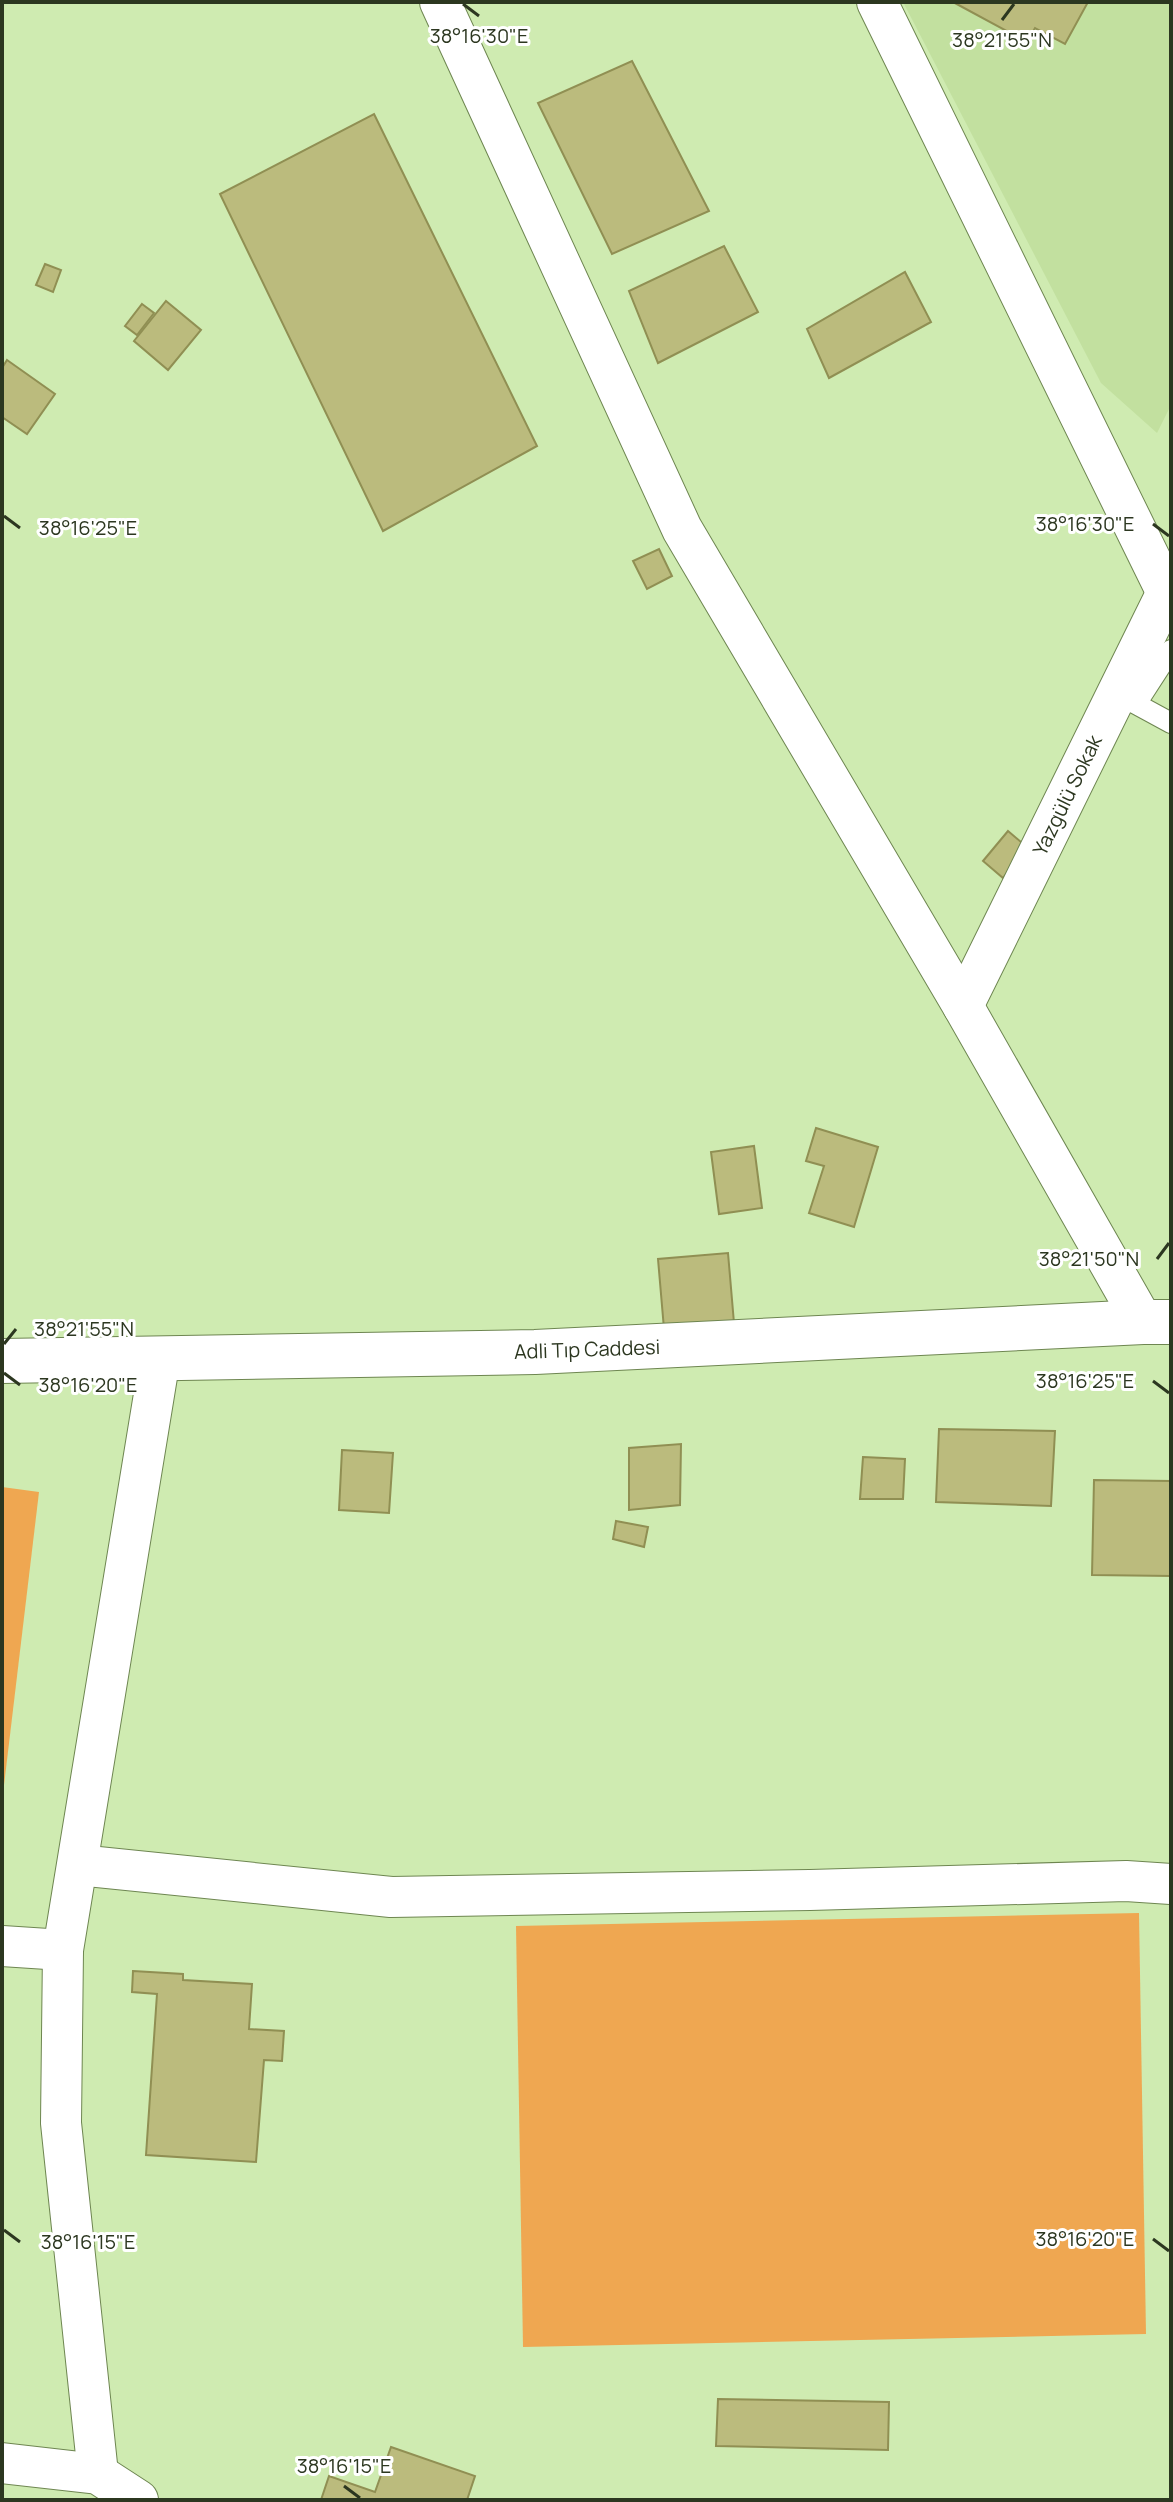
<svg xmlns="http://www.w3.org/2000/svg" width="1173" height="2502" font-family="Manrope,sans-serif">
<style>
.built{fill:#c2e09f}
.green{fill:#efa751}
.building{fill:#bbbb7d;stroke:#908f53;stroke-width:2}
.lines{fill:none;stroke-linecap:round;stroke-linejoin:round}
.lane-casing{stroke:#6e8651;stroke-width:22}
.street-casing{stroke:#6e8651;stroke-width:42}
.secondary-casing{stroke:#6e8651;stroke-width:46}
.lane{stroke:#fff;stroke-width:20}
.street{stroke:#fff;stroke-width:40}
.secondary{stroke:#fff;stroke-width:44}
.ticks{fill:none;stroke:#2c3720;stroke-width:3}
.labels{text-anchor:middle;dominant-baseline:central;stroke-width:6;stroke-linejoin:round;paint-order:stroke}
.street-label{font-size:20px;fill:#2c3720;stroke:#fff}
.ticks-label{font-size:20px;text-anchor:middle;fill:#2c3720;stroke:#fff;stroke-width:6;stroke-linejoin:round;paint-order:stroke}
</style>
<rect width="100%" height="100%" fill="#cfebb1"/>
<!-- built -->
<polygon class="built" points="903,2 1171,2 1171,405 1157,433 1101,383"/>
<!-- green -->
<g class="green">
<polygon points="2,1487 39,1492 2,1802"/>
<polygon points="1139,1913 1146,2334 523,2347 516,1926"/>
</g>
<!-- building -->
<g class="building">
<polygon points="953,2 1088,2 1065,44 1035,28 1027,42"/>
<polygon points="632,61 709,211 612,254 538,103"/>
<polygon points="374,114 537,446 383,531 220,194"/>
<polygon points="724,246 758,312 658,363 629,291"/>
<polygon points="45,264 61,270 53,292 36,285"/>
<polygon points="905,272 931,322 829,378 807,329"/>
<polygon points="166,301 201,330 168,370 134,341"/>
<polygon points="142,304 154,313 137,335 125,326"/>
<polygon points="7,360 55,394 27,434 2,417 2,368"/>
<polygon points="659,549 672,576 647,589 633,561"/>
<polygon points="1008,831 1028,848 1003,878 983,861"/>
<polygon points="816,1128 878,1147 854,1227 809,1213 824,1166 806,1161"/>
<polygon points="754,1146 762,1208 719,1214 711,1152"/>
<polygon points="728,1253 734,1323 664,1329 658,1259"/>
<polygon points="939,1429 1055,1431 1051,1506 936,1502"/>
<polygon points="681,1444 680,1505 629,1510 629,1448"/>
<polygon points="342,1450 393,1453 389,1513 339,1510"/>
<polygon points="863,1457 905,1459 903,1499 860,1499"/>
<polygon points="1094,1480 1171,1481 1171,1576 1092,1575"/>
<polygon points="616,1521 648,1527 644,1547 613,1539"/>
<polygon points="133,1971 183,1974 183,1980 252,1984 249,2029 284,2031 282,2061 264,2060 256,2162 146,2155 157,1994 132,1992"/>
<polygon points="718,2399 889,2402 888,2450 716,2446"/>
<polygon points="391,2447 475,2476 467,2500 321,2500 329,2476 375,2492"/>
</g>
<g class="lines">
<defs>
<polyline id="lane" points="1171,650 1136,704 1171,723"/>
<g id="street">
<polyline points="440,2 682,529 963,1006 1143,1322"/>
<polyline points="877,2 1167,593"/>
<polyline points="963,1006 1171,584"/>
<polyline points="78,1865 391,1897 810,1890 1126,1881 1171,1884"/>
<polyline points="2,1946 63,1950"/>
<polyline points="2,2463 98,2474 138,2500"/>
<polyline points="98,2474 61,2123 63,1950 160,1358"/>
</g>
<polyline id="secondary" points="2,1361 535,1352 1143,1322 1171,1322"/>
</defs>
<!-- lane casing -->
<use href="#lane" class="lane-casing"/>
<!-- street casing -->
<use href="#street" class="street-casing"/>
<!-- secondary casing -->
<use href="#secondary" class="secondary-casing"/>
<!-- lane -->
<use href="#lane" class="lane"/>
<!-- street -->
<use href="#street" class="street"/>
<!-- secondary -->
<use href="#secondary" class="secondary"/>
</g>
<!-- ticks -->
<path class="ticks" d="M463 4 479 16M1002 20 1014 4M4 516 20 528M1153 524 1169 536M1157 1259 1169 1243M4 1344 16 1329M4 1373 20 1385M1153 1381 1169 1393M4 2230 20 2242M1153 2239 1169 2251M344 2486 360 2498"/>
<g class="labels">
<!-- street labels -->
<g class="street-label">
<text transform="translate(1067 795) rotate(-64)">Yazgülü Sokak</text>
<text transform="translate(587 1349) rotate(-2)">Adli Tıp Caddesi</text>
</g>
</g>
<g class="ticks-label">
<text x="479" y="43">38°16'30"E</text>
<text x="1002" y="47">38°21'55"N</text>
<text x="1085" y="531">38°16'30"E</text>
<text x="88" y="535">38°16'25"E</text>
<text x="1089" y="1266">38°21'50"N</text>
<text x="84" y="1336">38°21'55"N</text>
<text x="1085" y="1388">38°16'25"E</text>
<text x="88" y="1392">38°16'20"E</text>
<text x="1085" y="2246">38°16'20"E</text>
<text x="88" y="2249">38°16'15"E</text>
<text x="344" y="2473">38°16'15"E</text>
</g>
<!-- border -->
<rect width="1173" height="2502" fill="none" stroke="#2c3720" stroke-width="8"/>
</svg>
